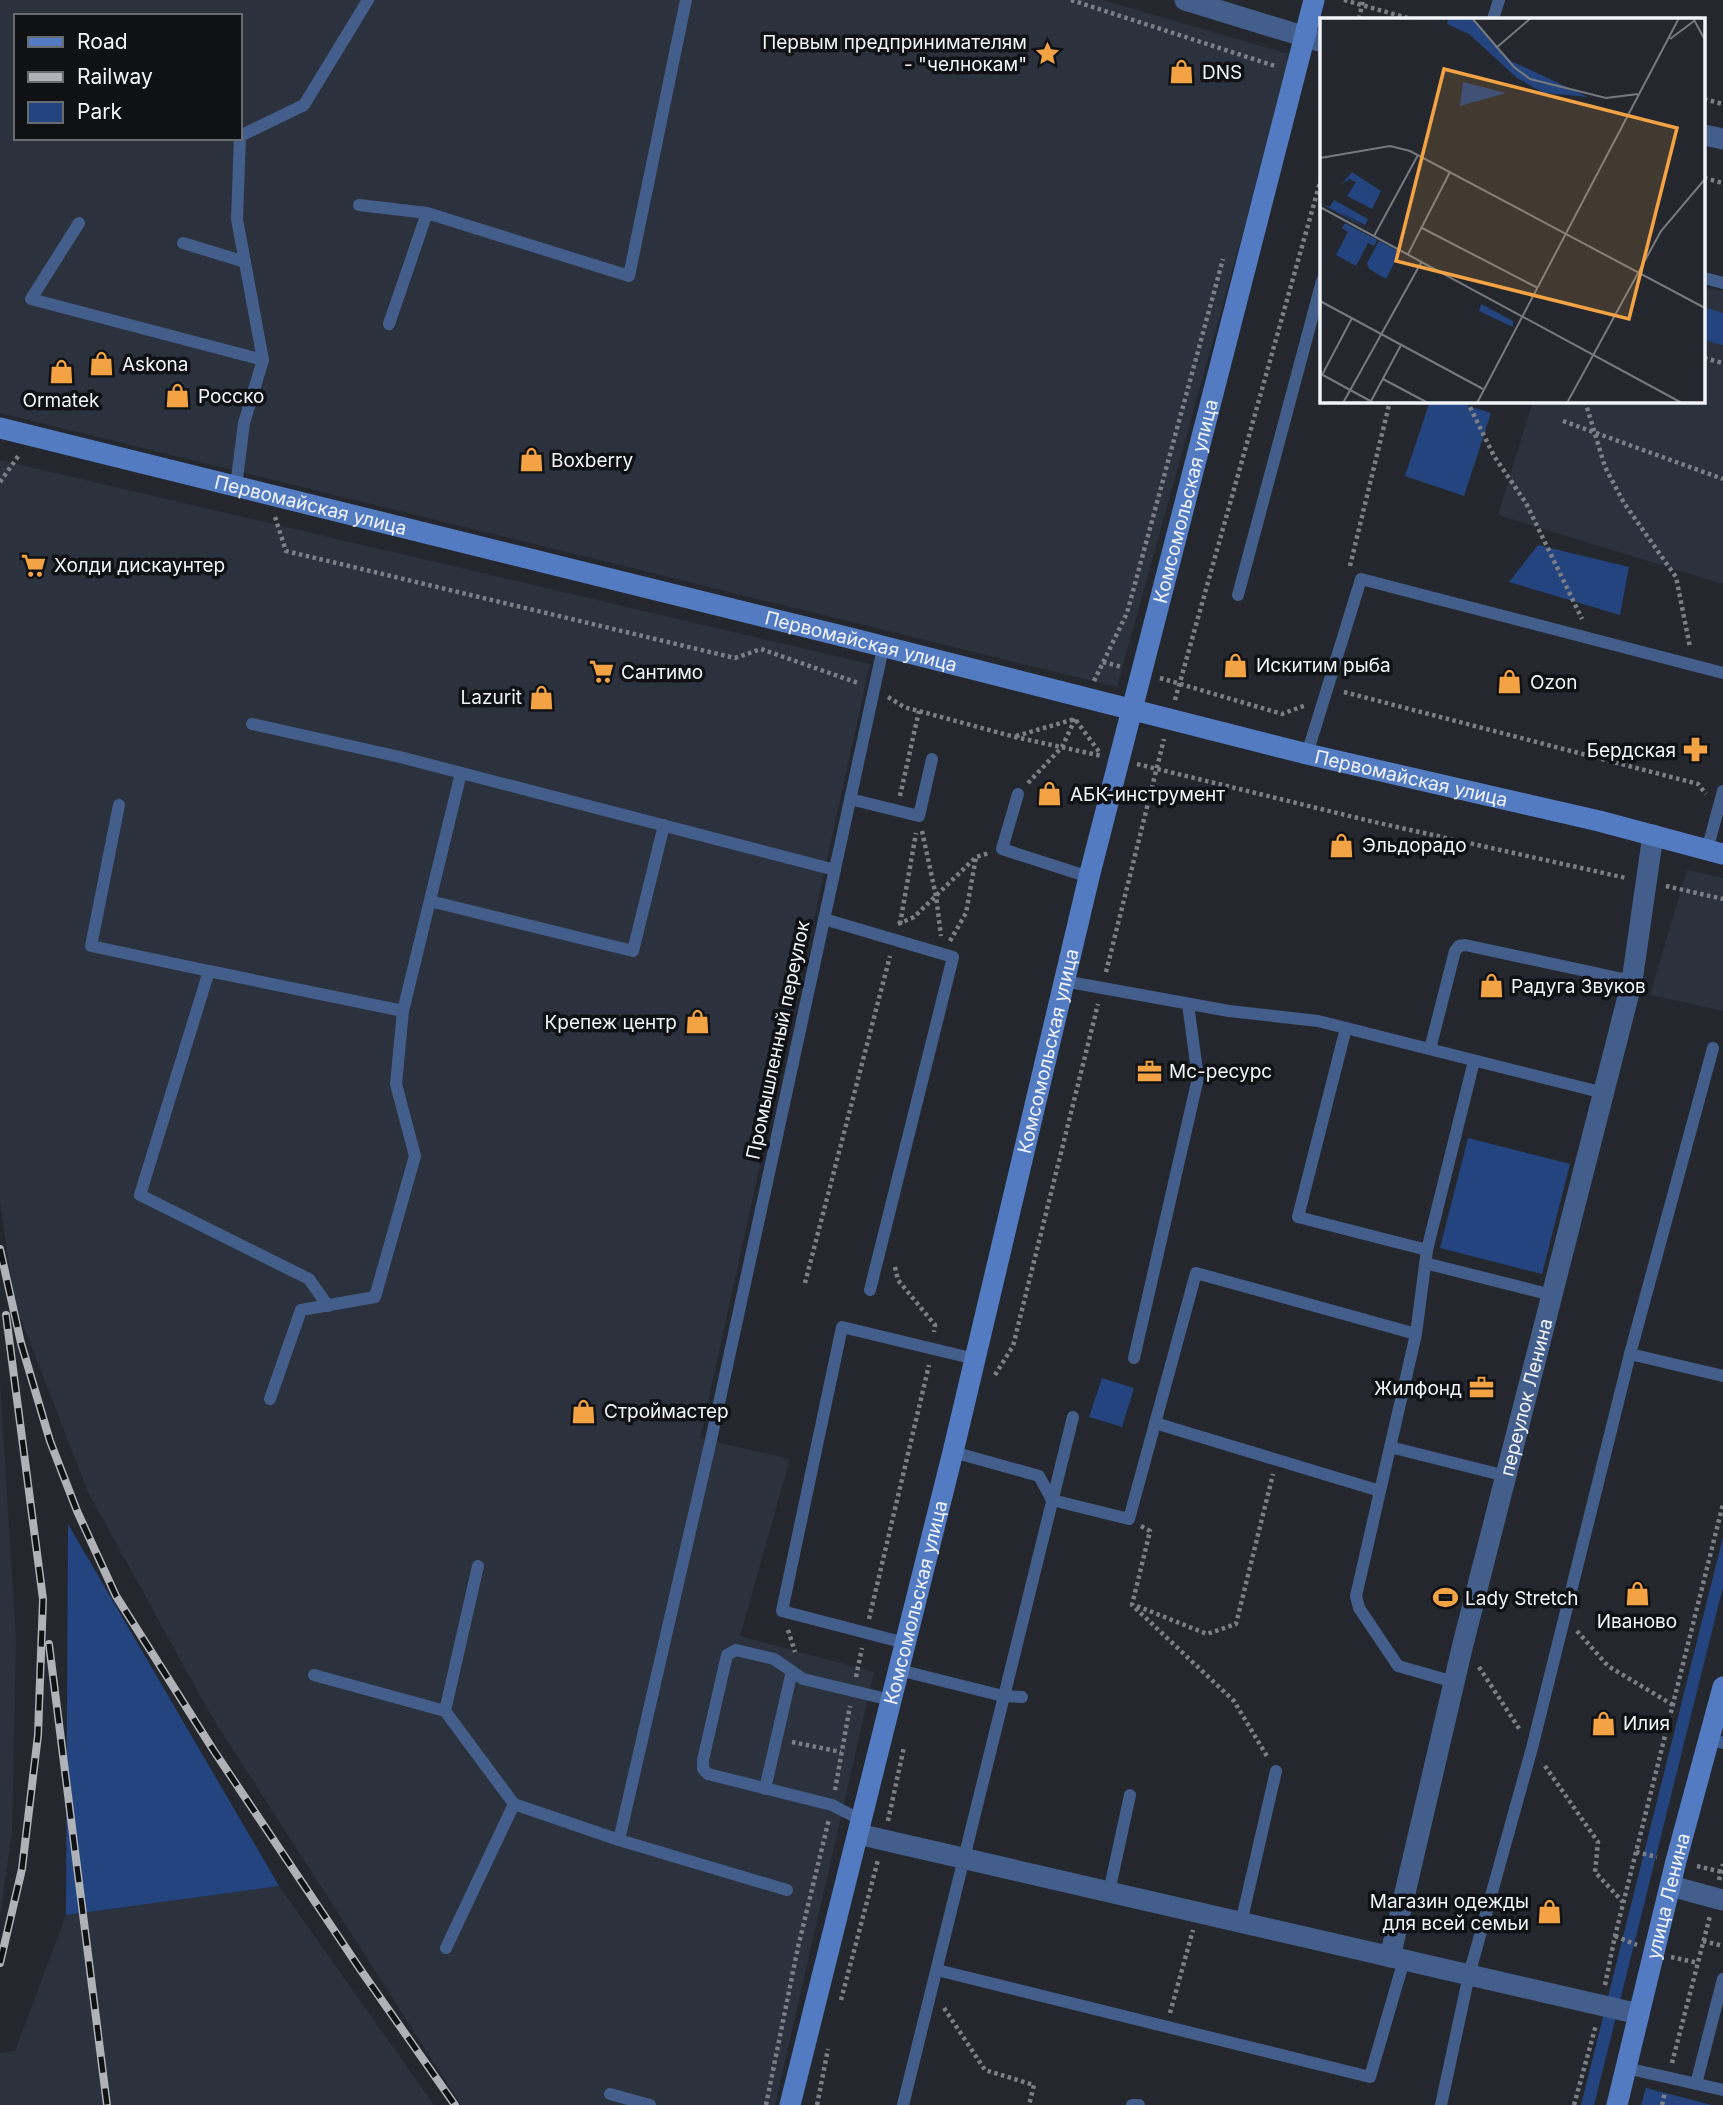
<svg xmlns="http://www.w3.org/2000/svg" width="1723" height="2105" font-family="Inter,sans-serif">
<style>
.built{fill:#2b313d;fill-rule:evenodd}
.green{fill:#23447e}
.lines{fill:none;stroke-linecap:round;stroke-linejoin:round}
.path{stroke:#7c7f85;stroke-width:4.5;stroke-dasharray:3.5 3.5;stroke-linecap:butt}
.lane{stroke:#445e8b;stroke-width:12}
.street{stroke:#445e8b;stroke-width:21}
.secondary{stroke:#537bc2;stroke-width:21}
.rail-casing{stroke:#afb2b7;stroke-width:8}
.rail{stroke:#0f1114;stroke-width:5;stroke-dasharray:16;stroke-linecap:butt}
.labels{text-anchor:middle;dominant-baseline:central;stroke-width:7;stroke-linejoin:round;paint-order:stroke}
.poi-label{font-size:19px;fill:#f1f4f8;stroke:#0f1114;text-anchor:start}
.street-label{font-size:19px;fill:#f1f4f8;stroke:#0f1114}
.inset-road{fill:none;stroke:#767a7f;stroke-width:2}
.view{fill:#f4a344;fill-opacity:0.15;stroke:#f4a344;stroke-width:3.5}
.inset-edge{fill:none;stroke:#f1f4f8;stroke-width:3.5}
</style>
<rect width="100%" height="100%" fill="#24282e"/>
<!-- built -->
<g class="built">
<path d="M0 0H1103L1292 55 1117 687 0 413ZM16 16H240V138H16Z"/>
<polygon points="1704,287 1723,291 1723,584 1498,515 1533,401 1704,401"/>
<polygon points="0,460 870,664 700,1438 790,1459 740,1636 874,1672 775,2105 461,2105 209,1712 88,1492 15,1304 0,1203"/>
<polygon points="1687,870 1723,878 1723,1011 1650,995"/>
<polygon points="0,1382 16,1639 12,1831 0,1916"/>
<polygon points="279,1886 434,2105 0,2105 0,2053 15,2051 66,1915"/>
</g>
<!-- green -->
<g class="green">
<polygon points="1704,307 1723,313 1723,345 1704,340"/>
<polygon points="1430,401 1453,401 1491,413 1464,496 1405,476"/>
<polygon points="1538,545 1629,567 1620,615 1509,582"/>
<polygon points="1468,1138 1570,1164 1542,1274 1440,1248"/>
<polygon points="1102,1378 1134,1388 1122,1427 1089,1417"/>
<polygon points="68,1524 279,1886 66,1915"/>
<polygon points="1723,1537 1723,1587 1594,2105 1581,2105"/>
<polygon points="1646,2088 1712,2105 1641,2105"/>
</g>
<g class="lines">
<!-- path -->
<g class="path">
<polyline points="1071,0 1275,66 1275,68"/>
<polyline points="1344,0 1411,19"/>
<polyline points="1359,19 1363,0"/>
<polyline points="1704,99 1723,104"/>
<polyline points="1704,178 1723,183"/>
<polyline points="1704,358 1723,363"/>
<polyline points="1467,401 1494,456 1526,503 1582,619"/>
<polyline points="1585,401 1605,467 1624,503 1676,577 1690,647"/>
<polyline points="1563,421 1723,479"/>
<polyline points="0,482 19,455"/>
<polyline points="275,517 286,551 735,658 761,649 858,683"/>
<polyline points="1350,566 1390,401"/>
<polyline points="1103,662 1122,667"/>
<polyline points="1160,678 1282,714 1306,705"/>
<polyline points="1094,681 1127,613 1223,259"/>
<polyline points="1344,692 1698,784 1706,794"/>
<polyline points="888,697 904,707 1015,737 1102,756"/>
<polyline points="1175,700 1322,175"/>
<polyline points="1016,736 1075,719 1100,753"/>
<polyline points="1137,764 1370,821 1626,878"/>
<polyline points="1028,783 1062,747 1076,717"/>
<polyline points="900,796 919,711"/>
<polyline points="922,831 936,896 941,936"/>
<polyline points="1666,886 1723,899"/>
<polyline points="898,924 914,917 976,857 989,853"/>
<polyline points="900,924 916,833"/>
<polyline points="950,941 966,913 976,857"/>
<polyline points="1106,972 1164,739"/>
<polyline points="895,1267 898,1280 935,1325 934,1332"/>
<polyline points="805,1283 890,956"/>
<polyline points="995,1375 1013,1346 1098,1004"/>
<polyline points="1141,1526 1150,1531 1132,1605 1234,1701 1268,1758"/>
<polyline points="1137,1606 1207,1634 1236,1624 1273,1474"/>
<polyline points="869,1619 929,1365"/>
<polyline points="788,1630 795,1652"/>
<polyline points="1577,1631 1608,1666 1673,1705"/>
<polyline points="1479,1667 1520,1730"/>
<polyline points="856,1677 862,1648"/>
<polyline points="792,1742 841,1752"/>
<polyline points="1545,1766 1598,1842 1595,1872 1623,1902"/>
<polyline points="835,1790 850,1706"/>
<polyline points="888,1821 904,1747"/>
<polyline points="1636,1852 1657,1857"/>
<polyline points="1697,1866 1722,1872"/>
<polyline points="1719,1880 1723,1864"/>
<polyline points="1615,1936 1637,1945"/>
<polyline points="1703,1941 1723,1946"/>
<polyline points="1671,1957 1698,1963"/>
<polyline points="1605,1985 1615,1936 1723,1504"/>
<polyline points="841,2000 878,1860"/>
<polyline points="944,2008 985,2070 1034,2085 1029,2105"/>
<polyline points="1170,2013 1193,1930"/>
<polyline points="1672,2063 1710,1916"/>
<polyline points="766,2105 798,1947 829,1819"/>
<polyline points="817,2105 828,2049"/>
<polyline points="1574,2105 1596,2025"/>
<polyline points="1662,2105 1665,2092"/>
</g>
<!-- lane -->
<g class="lane">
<polyline points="1493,19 1499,0"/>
<polyline points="359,205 427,213"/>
<polyline points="79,223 31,299 263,360"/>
<polyline points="183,243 245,262"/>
<polyline points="1704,278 1723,283"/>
<polyline points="389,324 427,213 629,276 686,0"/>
<polyline points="236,486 244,423 263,360 237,219 240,136 304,105 368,0"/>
<polyline points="1238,595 1322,281"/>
<polyline points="252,724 400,757 835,870"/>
<polyline points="1307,754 1361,579 1723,673"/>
<polyline points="1018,794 1002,849 1089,877"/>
<polyline points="850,799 919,816 932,759"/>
<polyline points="119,805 91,946 209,971"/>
<polyline points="1707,850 1723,791"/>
<polyline points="430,901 633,951 664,825"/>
<polyline points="824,919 953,957 870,1290"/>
<polyline points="1064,981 1229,1011 1318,1021 1604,1093"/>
<polyline points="1346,1028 1298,1217 1427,1250"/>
<polyline points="1430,1049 1455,951 1459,946 1465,945 1632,981"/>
<polyline points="1425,1263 1552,1295"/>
<polyline points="328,1306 309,1279 140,1195 209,971 403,1011 461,773"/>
<polyline points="1630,1354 1723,1376"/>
<polyline points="1134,1358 1198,1078 1188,1004"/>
<polyline points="270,1399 301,1310 375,1297 415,1156 396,1084 403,1011"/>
<polyline points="1155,1423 1380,1491"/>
<polyline points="1390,1447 1506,1476"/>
<polyline points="953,1452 1039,1476 1052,1500 1129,1519 1196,1273 1416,1334"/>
<polyline points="905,1643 782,1611 842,1327 975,1359"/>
<polyline points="899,1670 1003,1696 1022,1697"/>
<polyline points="314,1675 445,1711 514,1804 619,1840 711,1440 883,648"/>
<polyline points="1454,1682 1398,1666 1359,1608 1356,1596 1416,1334 1427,1250 1474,1061"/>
<polyline points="445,1711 478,1566"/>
<polyline points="1709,1739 1723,1743"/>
<polyline points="765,1789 792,1671"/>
<polyline points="861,1820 832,1805 708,1774 703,1769 703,1760 727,1655 736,1650 774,1659 803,1679 891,1700"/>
<polyline points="619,1840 787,1890"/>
<polyline points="1109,1892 1130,1795"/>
<polyline points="1241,1923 1276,1771"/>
<polyline points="446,1948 514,1804"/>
<polyline points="937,1970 1370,2077 1404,1960"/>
<polyline points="1626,2068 1723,2090"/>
<polyline points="1696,2084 1723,1979"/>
<polyline points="610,2094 650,2105"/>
<polyline points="903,2105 1073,1417"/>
<polyline points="1132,2105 1139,2105"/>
<polyline points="1441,2105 1469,1975 1532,1748 1630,1354 1713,1048"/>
</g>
<!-- street -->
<g class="street">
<polyline points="1185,0 1322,42"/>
<polyline points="1704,135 1723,139"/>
<polyline points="858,1834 1639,2014"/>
<polyline points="1671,1886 1723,1900"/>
<path id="s1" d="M1390 1957 1463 1644 1632 981 1653 835"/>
</g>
<!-- secondary -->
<g class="secondary">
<path id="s2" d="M0 428 850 638 1307 754 1599 821 1723 854"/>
<path id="s3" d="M790 2105 953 1452 1089 877 1314 0"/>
<path id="s4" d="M1617 2105 1676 1861 1723 1687"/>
</g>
<defs>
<g id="rail">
<polyline points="0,1249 21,1343 50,1441 77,1511 116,1596 214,1751 360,1969 455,2105"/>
<polyline points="49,1644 107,2105"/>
<polyline points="0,1963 22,1869 38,1735 43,1599 6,1315"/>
</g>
</defs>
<!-- rail casing -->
<use href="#rail" class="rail-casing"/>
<!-- rail -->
<use href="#rail" class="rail"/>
</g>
<!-- icons -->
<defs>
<symbol id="sight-bare" viewBox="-9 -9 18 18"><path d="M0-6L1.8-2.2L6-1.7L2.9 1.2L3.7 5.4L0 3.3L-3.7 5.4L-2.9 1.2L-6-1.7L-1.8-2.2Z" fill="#f4a344" stroke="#0f1114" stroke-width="2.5" paint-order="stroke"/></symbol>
<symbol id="shop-bare" viewBox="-9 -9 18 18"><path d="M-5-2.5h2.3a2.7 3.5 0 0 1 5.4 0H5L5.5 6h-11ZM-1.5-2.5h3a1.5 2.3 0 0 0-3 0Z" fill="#f4a344" stroke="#0f1114" stroke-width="2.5" paint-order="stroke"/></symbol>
<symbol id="supermarket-bare" viewBox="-9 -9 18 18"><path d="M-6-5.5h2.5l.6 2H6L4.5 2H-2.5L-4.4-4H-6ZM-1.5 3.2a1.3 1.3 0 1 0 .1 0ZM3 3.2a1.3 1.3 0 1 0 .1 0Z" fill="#f4a344" stroke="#0f1114" stroke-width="2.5" paint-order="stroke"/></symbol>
<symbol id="pharmacy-bare" viewBox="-9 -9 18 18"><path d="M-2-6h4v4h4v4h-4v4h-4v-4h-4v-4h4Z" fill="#f4a344" stroke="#0f1114" stroke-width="2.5" paint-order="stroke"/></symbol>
<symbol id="office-bare" viewBox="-9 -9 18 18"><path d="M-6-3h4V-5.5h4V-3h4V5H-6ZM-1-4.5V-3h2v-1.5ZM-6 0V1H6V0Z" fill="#f4a344" stroke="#0f1114" stroke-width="2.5" paint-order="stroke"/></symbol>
<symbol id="stadium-bare" viewBox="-9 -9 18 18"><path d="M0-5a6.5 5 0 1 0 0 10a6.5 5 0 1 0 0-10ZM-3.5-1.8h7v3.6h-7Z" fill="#f4a344" stroke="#0f1114" stroke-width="2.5" paint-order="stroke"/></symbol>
</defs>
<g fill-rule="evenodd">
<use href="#sight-bare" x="1030" y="36" width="35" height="35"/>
<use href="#shop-bare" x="1164" y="54" width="35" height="35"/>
<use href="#shop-bare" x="84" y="346" width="35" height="35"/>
<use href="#shop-bare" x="44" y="354" width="35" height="35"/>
<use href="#shop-bare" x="160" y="378" width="35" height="35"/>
<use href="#shop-bare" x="514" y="442" width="35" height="35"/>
<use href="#supermarket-bare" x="16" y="548" width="35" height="35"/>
<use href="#shop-bare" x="1218" y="648" width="35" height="35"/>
<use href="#supermarket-bare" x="584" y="654" width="35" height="35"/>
<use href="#shop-bare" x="1492" y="664" width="35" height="35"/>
<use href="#shop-bare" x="524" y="680" width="35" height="35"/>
<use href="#pharmacy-bare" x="1678" y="732" width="35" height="35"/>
<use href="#shop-bare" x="1032" y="776" width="35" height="35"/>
<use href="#shop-bare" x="1324" y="828" width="35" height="35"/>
<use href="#shop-bare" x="1474" y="968" width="35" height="35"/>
<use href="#shop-bare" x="680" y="1004" width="35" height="35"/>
<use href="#office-bare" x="1132" y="1054" width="35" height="35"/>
<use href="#office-bare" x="1464" y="1370" width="35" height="35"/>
<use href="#shop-bare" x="566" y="1394" width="35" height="35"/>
<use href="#shop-bare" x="1620" y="1576" width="35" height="35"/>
<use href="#stadium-bare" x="1428" y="1580" width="35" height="35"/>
<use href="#shop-bare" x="1586" y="1706" width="35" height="35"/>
<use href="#shop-bare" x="1532" y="1894" width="35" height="35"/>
</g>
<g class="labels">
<!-- poi labels -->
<g class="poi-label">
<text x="1027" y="42" text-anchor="end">Первым предпринимателям<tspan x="1027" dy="22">- "челнокам"</tspan></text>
<text x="1202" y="72">DNS</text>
<text x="122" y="364">Askona</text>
<text x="198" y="396">Росско</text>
<text x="61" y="400" text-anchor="middle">Ormatek</text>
<text x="551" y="460">Boxberry</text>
<text x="54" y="565">Холди дискаунтер</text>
<text x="1256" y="665">Искитим рыба</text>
<text x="621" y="672">Сантимо</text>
<text x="1530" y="682">Ozon</text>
<text x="522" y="697" text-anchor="end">Lazurit</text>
<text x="1676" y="750" text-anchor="end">Бердская</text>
<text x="1070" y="794">АБК-инструмент</text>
<text x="1362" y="845">Эльдорадо</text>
<text x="1511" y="986">Радуга Звуков</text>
<text x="677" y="1022" text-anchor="end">Крепеж центр</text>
<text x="1169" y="1071">Мс-ресурс</text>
<text x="1462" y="1388" text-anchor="end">Жилфонд</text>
<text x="604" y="1411">Строймастер</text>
<text x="1465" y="1598">Lady Stretch</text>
<text x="1637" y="1621" text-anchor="middle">Иваново</text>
<text x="1623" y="1723">Илия</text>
<text x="1529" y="1901" text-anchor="end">Магазин одежды<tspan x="1529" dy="22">для всей семьи</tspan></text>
</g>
<!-- street labels -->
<g class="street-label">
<text stroke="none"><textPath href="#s3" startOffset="1652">Комсомольская улица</textPath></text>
<text stroke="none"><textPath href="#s2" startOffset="320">Первомайская улица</textPath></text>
<text stroke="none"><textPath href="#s2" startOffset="887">Первомайская улица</textPath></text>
<text stroke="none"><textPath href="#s2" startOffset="1454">Первомайская улица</textPath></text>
<text transform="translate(778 1040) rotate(-78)">Промышленный переулок</text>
<text stroke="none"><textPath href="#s3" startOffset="1085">Комсомольская улица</textPath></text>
<text stroke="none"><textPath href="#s1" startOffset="576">переулок Ленина</textPath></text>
<text stroke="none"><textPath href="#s3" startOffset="518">Комсомольская улица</textPath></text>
<text stroke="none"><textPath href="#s4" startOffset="215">улица Ленина</textPath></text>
</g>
</g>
<!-- overview -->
<g transform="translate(1320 18)">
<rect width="385" height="385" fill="#24282e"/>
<path d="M129 0H151L191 43 268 79 224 75 197 60 149 16 127 6ZM143 64 186 75 140 88ZM32 154 61 173 52 191 27 178 36 164 30 161 22 166ZM14 182 48 201 45 207 18 193 55 215 0 185 10 189ZM25 205 57 222 54 228 48 225 36 248 16 237 28 214 22 210ZM59 223 80 234 66 261 49 251 47 245ZM161 286 193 303V309L159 293Z" fill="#23447e"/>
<path class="inset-road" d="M152 0 194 49 210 61 286 80 318 76M373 0 385 22M350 21 374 3M176 30 211 0M0 140 70 128 90 133 385 290M0 189 362 385M102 210 218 270M54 218 98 137M88 236 130 154M0 283 163 371M1 356 54 385M2 357 32 300M63 361 108 385M51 383 81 327M23 385 102 243M157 385 359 0M247 385 341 213 385 161"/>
<path class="view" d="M124 51 357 110 309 301 76 243Z"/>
<rect width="385" height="385" class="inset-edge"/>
</g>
<!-- legend -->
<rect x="14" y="14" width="228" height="126" fill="#0f1114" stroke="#696c6f" stroke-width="2"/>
<rect x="28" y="37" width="35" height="10" fill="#537bc2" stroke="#696c6f" stroke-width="2"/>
<text x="77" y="49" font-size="21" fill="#f1f4f8">Road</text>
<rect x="28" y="72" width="35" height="10" fill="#afb2b7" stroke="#696c6f" stroke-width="2"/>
<text x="77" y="84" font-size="21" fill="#f1f4f8">Railway</text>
<rect x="28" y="102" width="35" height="21" fill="#23447e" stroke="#696c6f" stroke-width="2"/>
<text x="77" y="119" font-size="21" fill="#f1f4f8">Park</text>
</svg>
